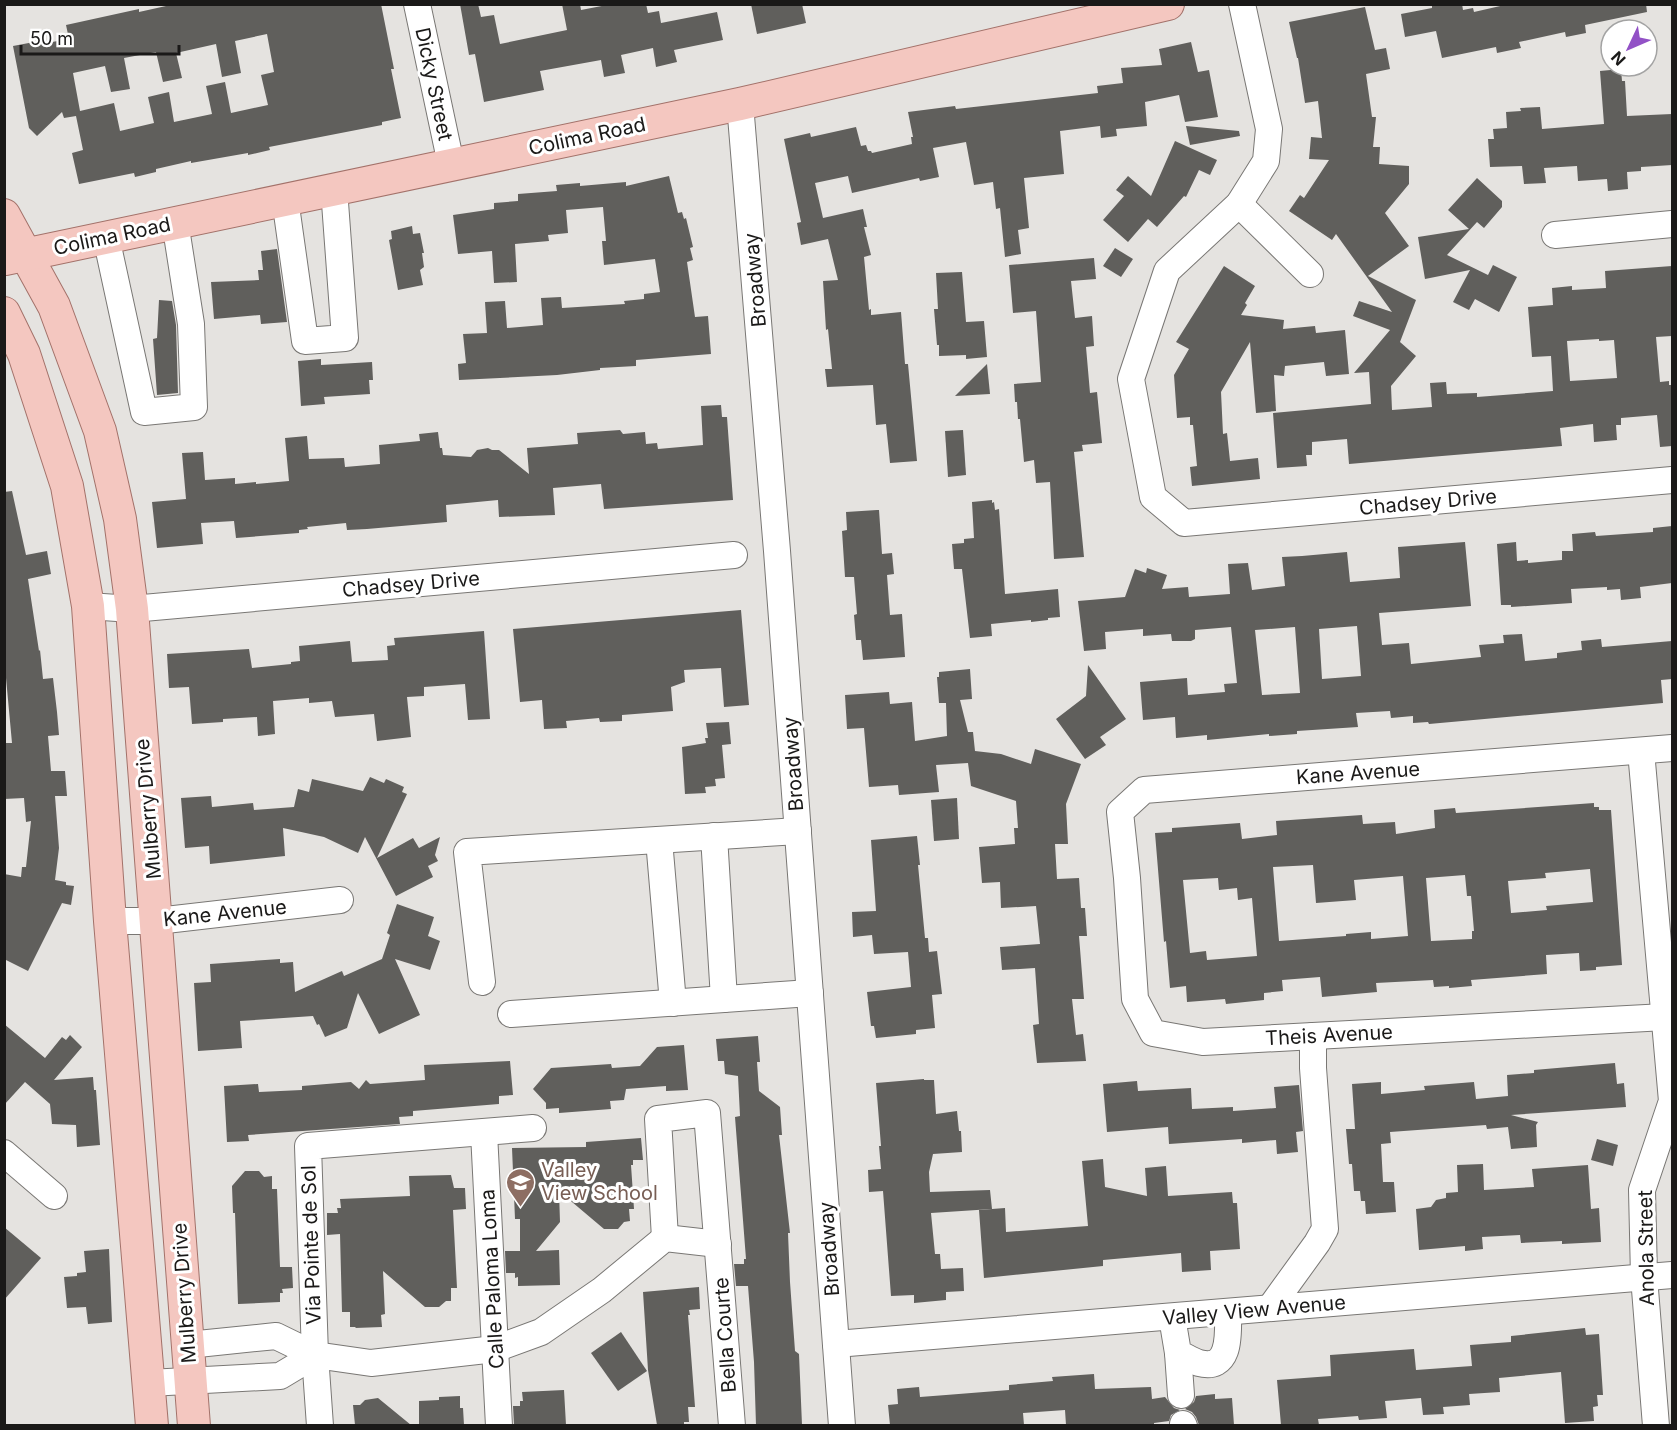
<svg xmlns="http://www.w3.org/2000/svg" width="1677" height="1430" font-family="Inter,sans-serif">
<style>
.building{fill:#605f5c;fill-rule:evenodd}
.lines{fill:none;stroke-linecap:round;stroke-linejoin:round}
.minor-casing{stroke:#797774;stroke-width:28}
.major-casing{stroke:#a3726a;stroke-width:34}
.minor{stroke:#fff;stroke-width:26}
.major{stroke:#f4c7c0;stroke-width:32}
.labels{text-anchor:middle;dominant-baseline:central;stroke-width:6;stroke-linejoin:round;paint-order:stroke}
.street-label{font-size:20px;fill:#1a1918;stroke:#fff}
.education-label{font-size:20px;fill:#785e54;stroke:#fff;text-anchor:start}
</style>
<rect width="100%" height="100%" fill="#e5e3e0"/>
<!-- building -->
<g class="building">
<path d="M175 4H381L394 69H391L401 118 382 122V125L269 147 270 150 248 155V153L191 163V161L156 169V172L135 177 134 173 79 184 72 153 83 150 76 116 64 118 62 112 37 136 29 128 13 46 34 42 35 45 69 39 66 25 139 9V12ZM267 34 274 72 261 75 268 105 231 113 225 82 206 86 212 114 174 122 169 92 148 97 154 123 120 131 114 103 80 111 73 73 105 66 111 92 130 89 124 58 156 52 163 82 182 78 176 53 216 44 222 77 241 73 235 41Z"/>
<polygon points="460,4 478,4 481,17 494,15 500,44 567,30 562,4 580,4 581,10 612,4 646,4 648,13 659,11 661,23 717,12 723,40 674,50 677,62 656,67 653,48 621,55 625,73 604,77 601,60 540,71 544,90 484,102 475,54 469,55"/>
<polygon points="751,4 802,4 806,23 757,34"/>
<polygon points="1432,4 1462,4 1463,10 1473,8 1474,12 1509,4 1646,4 1647,12 1585,25 1586,33 1566,37 1565,32 1519,42 1521,48 1497,53 1496,47 1442,58 1436,31 1405,37 1401,14 1432,8"/>
<path d="M1365 7 1375 50 1386 48 1390 69 1366 74 1372 117H1376L1373 147H1380L1379 164 1409 166V184L1385 213 1409 246 1368 276 1416 300 1400 342 1416 356 1391 386 1392 410 1432 407 1430 383 1446 382 1447 394 1477 393V397L1553 391 1551 356 1532 357 1528 307 1553 305 1552 288 1572 286V290L1606 288 1605 271 1672 266V336L1656 337 1660 382 1669 381V385H1672V446L1660 447 1657 415 1621 418V425H1616L1617 440 1594 442 1593 424 1560 428 1562 446 1430 457 1349 464 1347 439 1312 442V455H1306L1307 466 1277 468 1273 413 1371 404 1369 372 1354 373 1390 330 1353 316 1359 301 1392 312 1336 234 1332 240 1289 211 1300 195 1304 198 1329 160 1309 159 1311 137 1322 138 1318 101 1305 103 1298 58H1297L1289 22ZM1599 339V341L1614 340 1617 378 1570 381 1567 341Z"/>
<polygon points="1191,42 1198,72 1209,70 1218,117 1185,122 1179,95 1145,102 1147,126 1116,129 1117,136 1101,138 1100,126 1060,131 1064,174 1024,178 1029,228 1018,230 1021,254 1005,257 1000,208 996,209 993,182 974,185 966,142 933,148 939,177 920,181 919,178 852,193 848,176 815,183 823,218 863,209 867,227 864,227 871,255 864,257 869,310 871,309 871,315 901,312 905,364 908,364 917,461 890,463 886,424 876,425 873,385 827,387 825,369 832,369 828,329 826,330 823,281 838,280 828,239 801,245 797,223 801,222 784,139 810,133 811,137 856,127 861,146 866,145 868,151 871,151 872,153 912,144 911,137 913,137 908,112 955,106 956,109 1098,93 1097,86 1123,83 1121,68 1162,65 1159,49"/>
<polygon points="1621,69 1622,81 1625,81 1627,116 1672,114 1672,165 1641,167 1641,171 1627,172 1628,189 1608,191 1607,179 1578,181 1577,166 1544,168 1546,183 1524,184 1522,166 1490,167 1488,139 1494,139 1493,129 1507,128 1506,112 1521,111 1520,108 1540,107 1542,129 1604,124 1600,71"/>
<polygon points="1186,126 1239,131 1240,136 1190,145"/>
<polygon points="1175,141 1217,160 1210,175 1199,170 1186,197 1184,196 1157,227 1148,219 1128,242 1103,220 1124,196 1116,190 1128,176 1151,196"/>
<polygon points="669,176 678,213 682,212 684,219 686,218 693,247 690,248 693,260 687,262 695,317 708,316 711,354 636,360 636,366 600,368 600,370 557,375 459,380 458,364 466,363 463,334 487,333 485,302 505,301 507,328 543,325 541,298 561,297 562,308 625,304 624,301 644,299 644,294 660,292 655,259 604,265 602,241 606,241 603,207 566,210 568,233 548,235 549,241 515,244 517,282 494,283 492,251 458,254 453,215 494,209 494,203 518,201 518,194 557,191 556,185 580,183 580,186 626,182 626,186"/>
<polygon points="1477,178 1502,201 1502,207 1484,228 1477,222 1447,255 1488,275 1493,265 1517,277 1499,312 1475,299 1469,310 1453,302 1470,270 1425,279 1418,237 1469,229 1448,210"/>
<polygon points="412,226 413,234 420,233 424,253 422,253 424,267 420,270 423,285 398,290 389,240 392,239 391,231"/>
<polygon points="1115,248 1133,259 1121,277 1103,266"/>
<polygon points="277,249 287,322 261,324 260,315 214,319 211,282 259,280 258,270 263,270 261,251"/>
<polygon points="1094,258 1096,279 1071,281 1075,318 1092,316 1094,346 1086,347 1090,393 1097,392 1102,443 1082,445 1083,451 1074,452 1084,557 1054,559 1050,482 1036,483 1034,460 1024,462 1020,419 1018,419 1017,402 1015,402 1014,384 1041,382 1036,311 1013,313 1009,265"/>
<polygon points="1224,266 1255,286 1245,303 1247,305 1241,315 1284,320 1283,329 1315,326 1316,333 1345,330 1349,374 1326,376 1324,362 1285,366 1284,376 1274,375 1276,411 1256,413 1250,342 1221,392 1223,434 1227,433 1230,461 1258,458 1260,479 1192,486 1190,467 1197,466 1193,425 1190,425 1190,417 1177,418 1174,375 1189,349 1176,342"/>
<polygon points="962,272 966,322 984,321 987,357 966,359 966,355 939,356 939,345 937,345 934,309 938,309 936,273"/>
<polygon points="159,300 172,301 176,325 178,393 157,395 153,339 157,338"/>
<polygon points="321,359 321,365 372,362 373,380 369,380 370,394 324,397 325,404 301,406 298,361"/>
<polygon points="987,364 990,394 955,396"/>
<polygon points="721,405 722,417 727,417 733,500 604,509 601,484 553,488 555,515 499,517 498,500 446,505 447,522 367,529 347,530 346,523 307,527 308,529 299,530 299,533 236,538 234,521 201,523 203,544 157,548 152,502 186,499 182,453 203,452 205,480 235,478 235,484 256,482 256,484 289,481 285,438 307,436 309,459 344,458 345,467 380,464 379,445 420,441 419,434 438,432 440,448 442,448 443,455 471,457 477,450 488,448 492,450 499,450 529,474 527,448 578,444 577,433 620,430 623,434 645,432 646,444 657,443 658,449 703,445 701,406"/>
<polygon points="963,430 966,475 948,477 945,431"/>
<polygon points="12,491 26,555 47,551 51,574 28,579 39,651 40,650 43,679 53,678 57,712 59,735 48,736 51,771 65,771 67,796 55,796 59,848 55,880 66,882 66,885 74,886 71,905 62,903 28,971 4,959 4,874 21,877 22,867 26,867 31,821 26,822 24,798 4,799 4,743 12,743 6,678 4,678 4,492"/>
<polygon points="992,500 992,503 994,502 995,510 999,509 1005,594 1058,589 1060,617 1048,618 1048,620 1031,622 1031,620 991,624 992,636 970,638 962,569 954,569 952,544 964,543 964,539 974,538 972,502"/>
<polygon points="877,510 879,510 882,554 892,553 894,574 887,575 890,615 902,614 905,657 863,660 861,640 856,640 854,615 857,614 854,577 845,577 842,531 847,530 846,512"/>
<polygon points="1672,526 1672,583 1640,587 1641,598 1621,600 1620,589 1607,590 1607,587 1571,589 1572,603 1511,607 1511,605 1501,605 1497,544 1516,542 1517,561 1528,560 1528,563 1562,560 1562,551 1573,551 1572,534 1595,532 1596,536 1653,532 1653,528"/>
<path d="M1465 542 1471 606 1379 613 1382 645 1409 643 1411 664 1481 657 1479 645 1504 643 1503 635 1522 634 1525 661 1557 658V653L1582 650 1581 641 1601 639 1602 647 1672 641V679L1661 680 1663 703 1429 724 1428 722 1413 723V716L1391 718 1390 711 1356 713 1358 727 1297 731V734L1269 736V734L1207 740V735L1176 738 1175 717 1143 720 1140 682 1187 678 1188 695 1225 692 1224 684 1237 683 1231 627 1195 630V639L1191 641H1172L1171 634 1143 636V629L1105 632 1106 649 1084 651 1078 601 1125 597 1135 569 1146 573 1147 568 1167 575 1162 589 1188 587 1189 597 1230 594 1228 564 1248 563 1252 590 1285 586 1282 557 1302 556 1347 552 1350 582 1400 578 1398 547ZM1357 626 1361 676 1322 679 1319 629ZM1295 627 1300 693 1262 695 1255 630Z"/>
<polygon points="741,610 749,705 724,707 721,668 684,670 685,682 671,687 673,711 622,715 622,721 600,722 599,718 566,721 567,728 544,729 542,700 520,702 513,629"/>
<polygon points="484,631 490,719 468,720 465,684 424,687 424,696 407,697 411,737 377,741 374,714 335,717 332,701 309,703 309,698 273,701 275,734 258,736 257,717 223,719 223,722 192,724 189,687 169,688 167,654 249,649 252,668 291,664 291,662 300,661 299,646 350,641 352,662 388,660 387,646 395,645 394,638"/>
<polygon points="1088,665 1126,719 1100,737 1106,745 1085,759 1056,719 1086,696"/>
<polygon points="970,669 972,699 960,700 968,732 973,732 975,751 1001,754 1031,764 1035,749 1081,764 1066,804 1068,844 1055,844 1057,879 1079,878 1081,908 1085,908 1087,936 1079,936 1084,999 1072,999 1076,1035 1083,1034 1086,1061 1037,1063 1033,1025 1039,1024 1035,968 1002,970 1000,947 1040,944 1036,906 1001,908 1000,882 982,883 979,847 1015,844 1014,828 1018,828 1016,801 971,786 968,763 936,765 939,792 899,795 898,785 869,787 864,728 847,729 845,695 889,692 890,704 912,702 915,741 947,736 946,703 939,703 937,677 939,677 939,672"/>
<polygon points="729,722 731,744 722,745 725,778 715,779 716,786 705,787 706,793 685,794 682,747 706,743 705,738 708,738 706,723"/>
<polygon points="370,777 384,783 386,779 404,787 402,792 407,794 377,858 413,838 419,848 440,837 435,855 438,861 428,866 433,877 396,896 365,837 358,853 324,837 283,828 285,856 210,864 209,846 185,848 181,798 211,796 212,807 253,803 254,810 294,807 298,789 309,792 312,779 363,791"/>
<polygon points="957,798 959,839 934,841 931,800"/>
<path d="M1594 803V807H1599V810H1611L1622 965 1596 967V970L1580 971 1579 953 1546 955 1547 974 1471 980 1472 986 1449 988V986L1434 987 1433 980 1376 983 1377 992 1322 997 1320 977 1282 980 1283 991 1264 993V1000L1226 1004 1225 999 1187 1002 1186 986 1170 988 1166 941 1164 942 1155 833 1172 832V828L1240 823 1242 839 1277 835 1276 821 1362 815 1363 824 1395 822 1396 834 1435 828 1434 810 1455 808 1456 813ZM1313 865 1316 903 1356 900 1354 880 1403 876 1408 936 1371 939V932L1346 934V936L1279 941 1273 867ZM1590 869 1593 902 1546 906 1547 910 1511 913 1508 881 1546 878 1545 873ZM1465 875 1467 896H1471L1474 931H1472V939L1431 941 1426 878ZM1218 878 1219 890 1237 888 1238 900 1252 898 1257 956 1207 960 1206 951 1190 953 1183 880Z"/>
<polygon points="917,836 920,865 918,865 925,938 928,938 929,952 937,951 942,994 932,995 935,1028 916,1030 916,1034 876,1038 874,1026 871,1026 867,992 911,987 908,952 874,954 872,935 853,937 852,912 876,911 871,840"/>
<polygon points="397,904 434,917 428,936 440,941 430,970 395,959 420,1015 379,1034 358,993 347,1028 325,1037 319,1024 317,1025 313,1016 240,1021 242,1048 198,1051 194,983 211,982 210,964 280,959 280,963 293,962 295,992 342,971 344,976 382,959 390,935 387,933"/>
<polygon points="4,1024 45,1058 62,1037 66,1040 70,1035 82,1047 54,1080 93,1077 94,1090 96,1090 100,1145 77,1147 76,1125 52,1124 50,1104 25,1082 4,1105"/>
<polygon points="758,1036 760,1062 757,1062 759,1091 780,1107 782,1135 779,1135 790,1233 788,1233 790,1282 795,1351 799,1354 802,1425 756,1425 754,1362 748,1286 736,1286 734,1264 744,1264 744,1259 746,1259 735,1117 740,1116 738,1076 725,1074 724,1061 718,1061 716,1039"/>
<polygon points="684,1045 688,1090 666,1091 666,1086 626,1089 624,1100 610,1101 611,1109 559,1113 559,1108 546,1109 546,1103 533,1089 551,1068 611,1064 612,1068 640,1066 657,1047"/>
<polygon points="510,1061 513,1095 499,1096 499,1104 413,1111 413,1116 399,1117 400,1124 248,1135 249,1141 227,1142 224,1086 258,1084 259,1092 302,1090 302,1086 351,1082 359,1089 366,1080 370,1084 425,1080 424,1065"/>
<polygon points="1615,1063 1617,1084 1624,1083 1626,1107 1511,1115 1538,1122 1536,1125 1537,1147 1511,1149 1508,1127 1487,1129 1486,1125 1390,1132 1391,1143 1381,1144 1383,1182 1394,1182 1396,1212 1366,1214 1365,1201 1361,1201 1360,1191 1354,1191 1352,1164 1349,1164 1346,1129 1355,1129 1352,1084 1381,1082 1381,1094 1425,1090 1424,1086 1474,1082 1476,1099 1508,1096 1507,1075 1534,1073 1534,1070"/>
<polygon points="924,1079 924,1080 934,1080 936,1114 957,1111 959,1131 961,1131 962,1152 933,1154 929,1172 930,1192 990,1190 992,1209 931,1213 935,1254 940,1254 941,1269 963,1268 964,1291 946,1292 946,1300 914,1303 914,1295 891,1296 883,1191 869,1192 868,1170 881,1169 879,1146 881,1146 876,1083"/>
<polygon points="1137,1081 1138,1091 1191,1088 1192,1109 1233,1107 1233,1111 1276,1108 1274,1087 1299,1085 1303,1131 1296,1132 1298,1152 1277,1154 1276,1140 1242,1143 1242,1139 1169,1144 1168,1127 1107,1132 1103,1084"/>
<polygon points="641,1138 643,1160 633,1160 633,1165 631,1165 634,1209 629,1209 630,1221 624,1222 618,1229 604,1229 559,1191 560,1222 536,1251 559,1250 560,1285 518,1286 518,1277 515,1278 515,1273 506,1273 505,1251 520,1251 520,1219 515,1219 512,1148 586,1147 586,1142"/>
<polygon points="1597,1139 1618,1145 1613,1166 1591,1160"/>
<polygon points="1103,1159 1105,1187 1147,1196 1145,1168 1166,1166 1168,1196 1232,1192 1233,1203 1237,1203 1240,1249 1210,1251 1211,1270 1182,1272 1181,1253 1103,1260 1103,1266 984,1278 979,1210 1005,1208 1006,1232 1088,1226 1082,1161"/>
<polygon points="1483,1164 1484,1190 1534,1187 1532,1169 1588,1165 1591,1209 1599,1208 1601,1242 1562,1244 1562,1241 1521,1243 1520,1235 1482,1237 1483,1249 1465,1251 1465,1246 1419,1250 1416,1209 1431,1207 1436,1200 1446,1198 1446,1193 1458,1192 1457,1165"/>
<polygon points="245,1171 259,1171 264,1177 272,1176 272,1189 277,1189 280,1267 292,1267 293,1288 282,1289 283,1293 280,1293 280,1302 238,1304 235,1213 233,1213 232,1186"/>
<polygon points="451,1175 454,1188 465,1188 466,1209 453,1210 457,1288 451,1288 451,1301 446,1301 439,1307 425,1307 383,1271 385,1314 381,1315 382,1327 355,1328 356,1327 350,1327 350,1312 342,1312 340,1234 327,1235 327,1213 338,1213 337,1208 341,1208 340,1199 410,1196 409,1176"/>
<polygon points="4,1227 41,1258 4,1300"/>
<polygon points="109,1249 112,1322 88,1324 86,1307 67,1308 64,1277 77,1276 77,1273 86,1272 84,1251"/>
<polygon points="699,1287 700,1309 689,1310 690,1315 688,1315 695,1407 688,1407 689,1422 684,1422 684,1424 657,1425 648,1370 643,1292"/>
<polygon points="1585,1328 1586,1335 1599,1334 1603,1395 1597,1395 1598,1406 1593,1407 1594,1421 1565,1423 1561,1372 1499,1378 1500,1392 1469,1394 1470,1405 1443,1407 1444,1414 1423,1415 1421,1398 1385,1401 1387,1418 1359,1420 1358,1416 1318,1419 1319,1425 1281,1425 1277,1380 1331,1376 1330,1355 1414,1349 1416,1370 1472,1366 1470,1345 1511,1342 1511,1336"/>
<polygon points="621,1332 647,1371 618,1391 591,1353"/>
<polygon points="1094,1374 1095,1389 1151,1387 1152,1399 1165,1397 1174,1408 1180,1410 1171,1415 1169,1421 1154,1423 1154,1425 1066,1425 1065,1410 1023,1413 1024,1425 890,1425 888,1405 898,1404 897,1389 919,1387 920,1397 946,1395 1009,1390 1009,1385 1053,1381 1052,1377"/>
<polygon points="564,1390 566,1425 514,1425 513,1406 520,1406 520,1401 523,1401 522,1392"/>
<polygon points="1215,1394 1215,1399 1232,1398 1234,1425 1199,1425 1196,1417 1192,1412 1185,1409 1194,1402 1196,1396"/>
<polygon points="460,1396 460,1408 463,1408 464,1425 419,1425 419,1401 439,1400 439,1397"/>
<polygon points="378,1398 411,1425 355,1425 353,1405 360,1405 365,1400"/>
</g>
<g class="lines">
<defs>
<g id="minor">
<polyline points="417,4 451,164"/>
<polyline points="1242,4 1269,129 1266,161 1239,204 1167,271 1131,379 1153,497 1184,523 1672,480"/>
<polyline points="740,104 777,551 842,1426"/>
<polyline points="285,199 305,341 345,338 334,189"/>
<polyline points="1239,204 1310,274"/>
<polyline points="1555,235 1672,224"/>
<polyline points="106,237 144,412 194,407 191,324 175,222"/>
<polyline points="88,606 132,609 734,555"/>
<polyline points="1641,751 1672,1101 1642,1190 1644,1277 1656,1426"/>
<polyline points="714,836 724,999"/>
<polyline points="659,840 673,1003"/>
<polyline points="110,921 157,921 340,900"/>
<polyline points="482,982 467,852 798,831"/>
<polyline points="511,1014 810,993"/>
<polyline points="1665,1017 1203,1042 1153,1033 1135,999 1127,878 1120,812 1144,790 1672,748"/>
<polyline points="484,1133 499,1426"/>
<polyline points="4,1153 54,1196"/>
<polyline points="665,1238 658,1119 707,1113 732,1426"/>
<polyline points="1270,1308 1317,1243 1325,1229 1313,1068 1313,1036"/>
<path d="M1172 1317 1178 1353C1185 1356 1192 1361 1199 1363 1232 1372 1228 1331 1228 1312"/>
<polyline points="836,1344 1672,1275"/>
<polyline points="188,1345 276,1336 315,1355"/>
<polyline points="1178,1353 1181,1395"/>
<polyline points="149,1383 280,1376 315,1355 371,1363 495,1349 541,1332 602,1290 665,1238 718,1244"/>
<polyline points="1183,1424 1184,1426"/>
<polyline points="320,1426 315,1355 308,1146 533,1128"/>
</g>
<g id="major">
<polyline points="4,215 54,306 100,431 120,519 132,609 194,1426"/>
<polyline points="5,259 740,104 1168,4"/>
<polyline points="4,313 24,354 67,486 88,606 110,921 152,1426"/>
</g>
</defs>
<!-- minor casing -->
<use href="#minor" class="minor-casing"/>
<!-- major casing -->
<use href="#major" class="major-casing"/>
<!-- minor -->
<use href="#minor" class="minor"/>
<!-- major -->
<use href="#major" class="major"/>
</g>
<!-- icons -->
<defs>
<symbol id="school-pin" viewBox="-11 -11 22 30"><path d="M0 17L-7.5 6A9.5 9.5 0 1 1 7.5 6Z" fill="#8d6e63" stroke="#fff"/><path d="M0-5L7-2L0 1L-7-2ZM-4 1L0 2.5L4 1V4Q0 6-4 4Z" fill="#fff"/></symbol>
</defs>
<g fill-rule="evenodd">
<use href="#school-pin" x="504" y="1166" width="33" height="45"/>
</g>
<g class="labels">
<!-- street labels -->
<g class="street-label">
<text transform="translate(434 84) rotate(78)">Dicky Street</text>
<text transform="translate(587 136) rotate(-12)">Colima Road</text>
<text transform="translate(112 236) rotate(-12)">Colima Road</text>
<text transform="translate(755 280) rotate(-95)">Broadway</text>
<text transform="translate(1428 502) rotate(-5)">Chadsey Drive</text>
<text transform="translate(411 584) rotate(-5)">Chadsey Drive</text>
<text transform="translate(793 764) rotate(-94)">Broadway</text>
<text transform="translate(1358 773) rotate(-4)">Kane Avenue</text>
<text transform="translate(148 809) rotate(-95)">Mulberry Drive</text>
<text transform="translate(225 913) rotate(-6)">Kane Avenue</text>
<text transform="translate(1329 1035) rotate(-3)">Theis Avenue</text>
<text transform="translate(311 1245) rotate(-92)">Via Pointe de Sol</text>
<text transform="translate(1646 1248) rotate(-91)">Anola Street</text>
<text transform="translate(829 1249) rotate(-94)">Broadway</text>
<text transform="translate(492 1279) rotate(-93)">Calle Paloma Loma</text>
<text transform="translate(184 1293) rotate(-94)">Mulberry Drive</text>
<text transform="translate(1254 1310) rotate(-5)">Valley View Avenue</text>
<text transform="translate(725 1335) rotate(-94)">Bella Courte</text>
</g>
<!-- education labels -->
<g class="education-label">
<text x="541" y="1170">Valley<tspan x="541" dy="23">View School</tspan></text>
</g>
</g>
<!-- border -->
<rect width="1677" height="1430" fill="none" stroke="#1a1918" stroke-width="12"/>
<!-- north arrow -->
<g transform="translate(1629 48) rotate(226)"><circle r="28" fill="#ffffff" stroke="#a3a3a3" stroke-width="1.5"/>
<path d="M0-4.5L10 22L0 15L-10 22Z" fill="#9251c6"/>
<text y="-9" font-size="16" font-weight="bold" text-anchor="middle" fill="#1a1918">N</text>
</g>
<!-- scale -->
<path d="M21 45v9h158v-9" fill="none" stroke="#1a1918" stroke-width="3"/>
<text x="30" y="45" font-size="18" fill="#1a1918" stroke="#ffffff" stroke-width="4.5" paint-order="stroke">50 m</text>
</svg>
